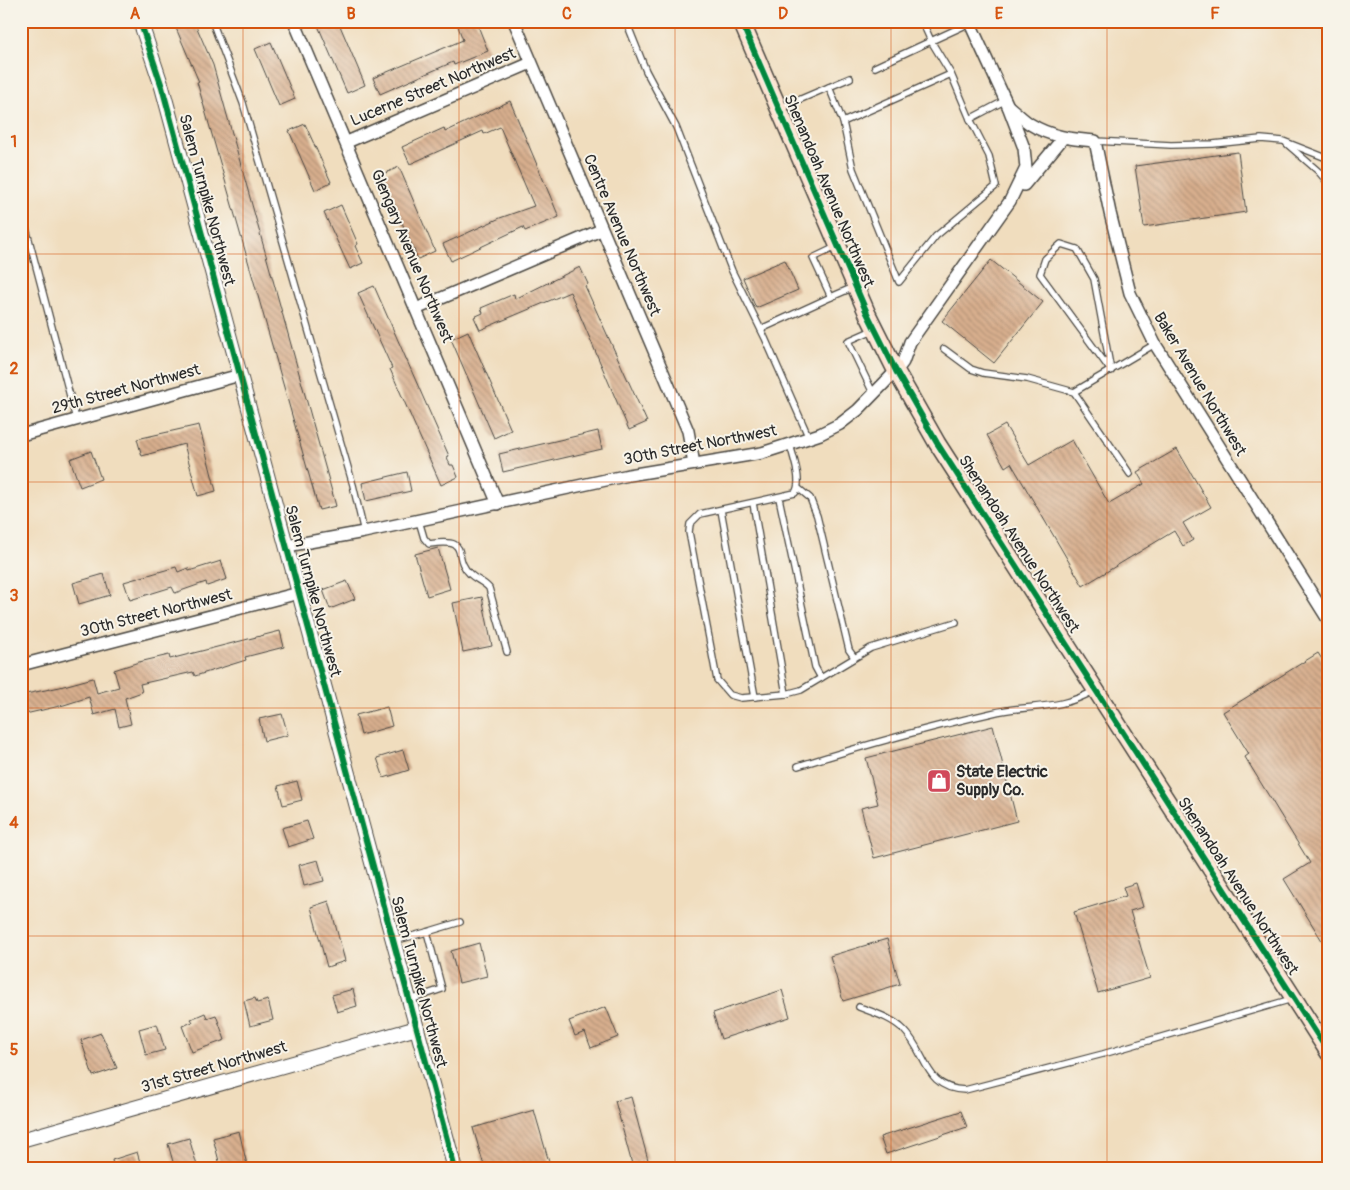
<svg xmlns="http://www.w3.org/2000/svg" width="1350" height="1190" font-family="Pangolin,sans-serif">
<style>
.building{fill:url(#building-back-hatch)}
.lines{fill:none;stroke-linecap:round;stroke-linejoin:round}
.service-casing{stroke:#494641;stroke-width:8}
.minor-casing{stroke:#494641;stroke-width:14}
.tertiary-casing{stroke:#494641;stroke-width:16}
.secondary-casing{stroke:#494641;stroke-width:19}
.service{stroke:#fff;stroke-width:5.5}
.minor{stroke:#fff;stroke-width:11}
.tertiary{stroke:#fff;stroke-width:14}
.secondary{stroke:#fde4d1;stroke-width:16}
.cycleway-casing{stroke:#f7f3e8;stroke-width:9}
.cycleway{stroke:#00873e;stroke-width:6}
.grid{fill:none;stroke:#d5540f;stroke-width:1;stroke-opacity:0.55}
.labels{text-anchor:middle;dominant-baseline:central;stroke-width:4;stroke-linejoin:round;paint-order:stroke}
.street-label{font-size:16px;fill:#2b2b2b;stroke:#f7f3e8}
.poi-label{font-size:16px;font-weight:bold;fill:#2b2b2b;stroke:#f7f3e8;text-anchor:start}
.neatline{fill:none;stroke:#d5540f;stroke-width:2}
.grid-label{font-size:16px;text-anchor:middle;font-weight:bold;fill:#d5540f}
</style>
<defs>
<pattern id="building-back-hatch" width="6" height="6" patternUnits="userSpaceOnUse" patternTransform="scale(1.25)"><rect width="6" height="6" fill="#d8af8e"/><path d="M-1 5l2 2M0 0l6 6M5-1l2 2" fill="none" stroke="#af8f74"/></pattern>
</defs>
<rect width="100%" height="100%" fill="#f7f3e8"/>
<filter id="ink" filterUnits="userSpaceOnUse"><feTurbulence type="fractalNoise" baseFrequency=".02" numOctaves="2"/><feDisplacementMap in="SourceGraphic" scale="10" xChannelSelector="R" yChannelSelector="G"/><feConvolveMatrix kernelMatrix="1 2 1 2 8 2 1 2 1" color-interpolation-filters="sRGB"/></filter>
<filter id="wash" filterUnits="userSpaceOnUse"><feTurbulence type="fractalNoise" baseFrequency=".0096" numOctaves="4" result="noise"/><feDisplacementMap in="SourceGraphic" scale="20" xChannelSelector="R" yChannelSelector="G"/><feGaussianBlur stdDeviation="1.12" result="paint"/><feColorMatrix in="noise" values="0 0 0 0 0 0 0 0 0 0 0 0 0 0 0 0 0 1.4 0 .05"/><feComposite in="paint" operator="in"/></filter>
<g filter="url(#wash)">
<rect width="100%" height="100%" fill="#f0ddbe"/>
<g id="blocks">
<!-- building -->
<g class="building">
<polygon points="173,21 194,21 213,65 336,506 319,510 197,82 199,82"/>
<polygon points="316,21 338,21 365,85 347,93"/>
<polygon points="456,21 476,21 488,51 454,65 453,62 380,94 373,78 463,40"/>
<polygon points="271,42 295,99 279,106 255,49"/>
<polygon points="510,101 559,217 525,231 523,227 451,261 443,244 500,218 534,206 500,127 484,134 483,131 410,164 402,147 444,128 445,132"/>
<polygon points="305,124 331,182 315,190 289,131"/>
<polygon points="1238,152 1246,212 1144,227 1135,166"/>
<polygon points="399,167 435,251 418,259 381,175"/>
<polygon points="341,205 358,244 355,246 363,263 350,269 324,213"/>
<polygon points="785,260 798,290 756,308 743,278"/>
<polygon points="991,260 1043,302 994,363 942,321"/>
<polygon points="580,267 588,284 585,286 647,422 629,430 570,292 480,330 474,317 483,313 481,308 514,294 515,299"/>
<polygon points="374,286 449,456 447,457 450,465 453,465 458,477 441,485 390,369 392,368 358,293"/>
<polygon points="468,331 511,430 494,438 451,339"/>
<polygon points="199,425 216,491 198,496 184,444 142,456 137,439"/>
<polygon points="1005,425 1029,465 1072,440 1109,504 1144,484 1137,472 1177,449 1211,507 1183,523 1193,540 1183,546 1174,531 1083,586 1011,463 1005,467 987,435"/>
<polygon points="598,431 602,449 503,472 499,454"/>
<polygon points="91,451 101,479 80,487 70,459"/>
<polygon points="407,472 411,491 366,501 362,483"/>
<polygon points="438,548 450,589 427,596 415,554"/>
<polygon points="221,561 227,579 207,586 206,582 175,593 172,587 130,600 124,582 176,567 178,572 188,568 189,571"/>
<polygon points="104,574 110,595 79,604 73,583"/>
<polygon points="347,581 355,599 330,609 323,590"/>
<polygon points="482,597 492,646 463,652 453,603"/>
<polygon points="280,631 284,647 245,657 246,660 195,676 193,672 140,684 142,692 125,698 131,724 119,727 115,709 94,715 89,697 64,705 21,715 21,695 60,687 93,678 97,693 119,687 114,670 139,662 169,655 170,659"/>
<polygon points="1318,653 1329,670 1329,952 1284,879 1310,863 1245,757 1249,754 1223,712"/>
<polygon points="387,707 392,726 361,735 356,715"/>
<polygon points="282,714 288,735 264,741 259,719"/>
<polygon points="993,726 1017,821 874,858 861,808 878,804 866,758"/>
<polygon points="403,750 409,770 384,778 377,758"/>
<polygon points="297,781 302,800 283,805 278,786"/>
<polygon points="307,821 313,839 288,847 282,828"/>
<polygon points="318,860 324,881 304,886 299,865"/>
<polygon points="1136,883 1143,907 1130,911 1150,978 1098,993 1074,912 1126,896 1123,887"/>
<polygon points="329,901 345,961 327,967 311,907"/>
<polygon points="887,939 900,984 843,1001 830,956"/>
<polygon points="479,943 487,976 459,983 451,951"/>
<polygon points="353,989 357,1006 337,1012 332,995"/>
<polygon points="782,990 790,1017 721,1039 713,1013"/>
<polygon points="255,998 257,1003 268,1000 273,1020 250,1026 244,1001"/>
<polygon points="606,1007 618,1037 591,1048 585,1032 575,1036 569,1021"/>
<polygon points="205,1013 207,1018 216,1015 225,1040 192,1052 182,1026 193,1022 191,1019"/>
<polygon points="157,1024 165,1050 146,1055 139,1029"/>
<polygon points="101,1033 117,1068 93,1076 81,1040"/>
<polygon points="631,1097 648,1160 632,1164 615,1101"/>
<polygon points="534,1110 551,1169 485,1169 473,1128"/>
<polygon points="961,1111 967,1127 886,1154 880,1137"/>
<polygon points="239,1131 248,1169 221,1169 213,1138"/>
<polygon points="189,1138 198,1169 175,1169 168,1144"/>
<polygon points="137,1152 142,1169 114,1169 112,1160"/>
</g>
</g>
</g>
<g filter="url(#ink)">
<use href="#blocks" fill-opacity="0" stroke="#494641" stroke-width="1"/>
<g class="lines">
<defs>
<g id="service">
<polyline points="212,21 243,103 353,485 364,532"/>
<polyline points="626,21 646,71 676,127 732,271 765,338 809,438"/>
<polyline points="922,21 931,41 970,23"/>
<polyline points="875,67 931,41 951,74 843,122 853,169 899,282 936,236 996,186 989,156 970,119 951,74"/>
<polyline points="829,87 843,122"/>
<polyline points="780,108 850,78"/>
<polyline points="970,119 1004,101"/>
<polyline points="1095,141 1171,145 1213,144 1261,139 1283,141 1329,159"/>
<polyline points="1287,144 1318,171 1329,184"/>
<polyline points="21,209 76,419"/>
<polygon points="1061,244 1077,249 1094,279 1111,371 1040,274 1045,259"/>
<polyline points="831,297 854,287"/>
<polyline points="761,329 831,297 813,258 836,247"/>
<polyline points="873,330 848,341 873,393"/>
<polyline points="944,349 971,369 983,373 1027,379 1074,392 1130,474"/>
<polyline points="1074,392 1155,344"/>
<path d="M790 444C793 458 803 481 795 493L700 514 690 524 689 532 717 680 730 695 741 698 786 694 801 690 871 648 956 622"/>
<polyline points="798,488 810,498 817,516 849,650 854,657"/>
<polyline points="779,498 815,667 821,678"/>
<polyline points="753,503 786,694"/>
<polyline points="721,510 755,697"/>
<path d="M419 521 424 538 429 544C474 538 450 555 470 574 476 580 483 581 489 588L507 652"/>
<path d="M798 766C862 746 926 728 992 713 1030 704 1060 711 1095 690"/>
<polyline points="427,932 460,922"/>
<polyline points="394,941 427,932 442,989 410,1000"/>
<path d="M859 1007C875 1013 892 1018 904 1030 927 1053 924 1089 965 1090L1103 1054 1292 999"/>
<polyline points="1325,1169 1329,1162"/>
</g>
<g id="minor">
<polyline points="294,21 498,504"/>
<polyline points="514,21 688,431 694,464"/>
<path d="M1008 106C1016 112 1022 119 1030 124 1051 137 1071 139 1095 141L1110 213 1130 293 1155 344 1329 621"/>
<polyline points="347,142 531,63"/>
<polyline points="1024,185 1063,138"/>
<polyline points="416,309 601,230"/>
<polyline points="21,435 240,375"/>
<polyline points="287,546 364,532 629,475 762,453 790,444 820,434 840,424 858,410 896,371 903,362 910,342 1010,201 1026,168 1024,148 1008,106 969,21"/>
<polyline points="21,665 299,593"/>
</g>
<g id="tertiary">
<polyline points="140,21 162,87 455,1169"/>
<polyline points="21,1140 417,1028"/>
</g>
<polyline id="secondary" points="741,21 867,313 896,371 937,443 1329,1053"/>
</defs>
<!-- service casing -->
<use href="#service" class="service-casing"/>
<!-- minor casing -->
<use href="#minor" class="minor-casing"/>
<!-- tertiary casing -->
<use href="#tertiary" class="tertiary-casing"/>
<!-- secondary casing -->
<use href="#secondary" class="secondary-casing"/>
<!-- service -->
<use href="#service" class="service"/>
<!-- minor -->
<use href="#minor" class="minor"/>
<!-- tertiary -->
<use href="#tertiary" class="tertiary"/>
<!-- secondary -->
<use href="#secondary" class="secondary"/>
<defs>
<g id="cycleway">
<polyline points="140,21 162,87 455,1169"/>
<polyline points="741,21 867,313 896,371 937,443 1329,1053"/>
</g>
</defs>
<!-- cycleway casing -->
<use href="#cycleway" class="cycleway-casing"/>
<!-- cycleway -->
<use href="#cycleway" class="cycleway"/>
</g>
</g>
<!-- grid -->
<path class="grid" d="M243 21V1169M459 21V1169M675 21V1169M891 21V1169M1107 21V1169M21 254H1329M21 482H1329M21 708H1329M21 936H1329"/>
<!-- icons -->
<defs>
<symbol id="shop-square" viewBox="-11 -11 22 22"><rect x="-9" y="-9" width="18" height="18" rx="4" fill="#d1495b" stroke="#f7f3e8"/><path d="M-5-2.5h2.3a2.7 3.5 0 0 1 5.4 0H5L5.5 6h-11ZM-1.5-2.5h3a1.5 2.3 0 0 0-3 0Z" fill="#fff"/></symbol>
</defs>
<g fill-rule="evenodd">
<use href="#shop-square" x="925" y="767" width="28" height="28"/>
</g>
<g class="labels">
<!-- street labels -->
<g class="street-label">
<text transform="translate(433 87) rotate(-23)">Lucerne Street Northwest</text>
<text transform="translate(829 191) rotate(67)">Shenandoah Avenue Northwest</text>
<text transform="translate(207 200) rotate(75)">Salem Turnpike Northwest</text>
<text transform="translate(622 235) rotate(67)">Centre Avenue Northwest</text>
<text transform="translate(412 256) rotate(67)">Glengary Avenue Northwest</text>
<text transform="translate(1200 384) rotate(59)">Baker Avenue Northwest</text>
<text transform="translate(126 389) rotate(-15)">29th Street Northwest</text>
<text transform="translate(700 445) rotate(-11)">30th Street Northwest</text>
<text transform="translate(1019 544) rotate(57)">Shenandoah Avenue Northwest</text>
<text transform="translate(313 591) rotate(75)">Salem Turnpike Northwest</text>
<text transform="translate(156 613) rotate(-14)">30th Street Northwest</text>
<text transform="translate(1238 886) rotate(57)">Shenandoah Avenue Northwest</text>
<text transform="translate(419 982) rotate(75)">Salem Turnpike Northwest</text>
<text transform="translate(214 1067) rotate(-16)">31st Street Northwest</text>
</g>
<!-- poi labels -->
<g class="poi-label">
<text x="956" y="772">State Electric<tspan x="956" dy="18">Supply Co.</tspan></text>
</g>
</g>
<!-- margin -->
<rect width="1350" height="1190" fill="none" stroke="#f7f3e8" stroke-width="55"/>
<rect x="28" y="28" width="1294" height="1134" class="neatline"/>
<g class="grid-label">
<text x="135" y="19">A</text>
<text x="351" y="19">B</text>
<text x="567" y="19">C</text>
<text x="783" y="19">D</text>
<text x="999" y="19">E</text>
<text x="1215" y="19">F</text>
<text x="14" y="147">1</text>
<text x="14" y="374">2</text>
<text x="14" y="601">3</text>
<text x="14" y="828">4</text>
<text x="14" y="1055">5</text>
</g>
</svg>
